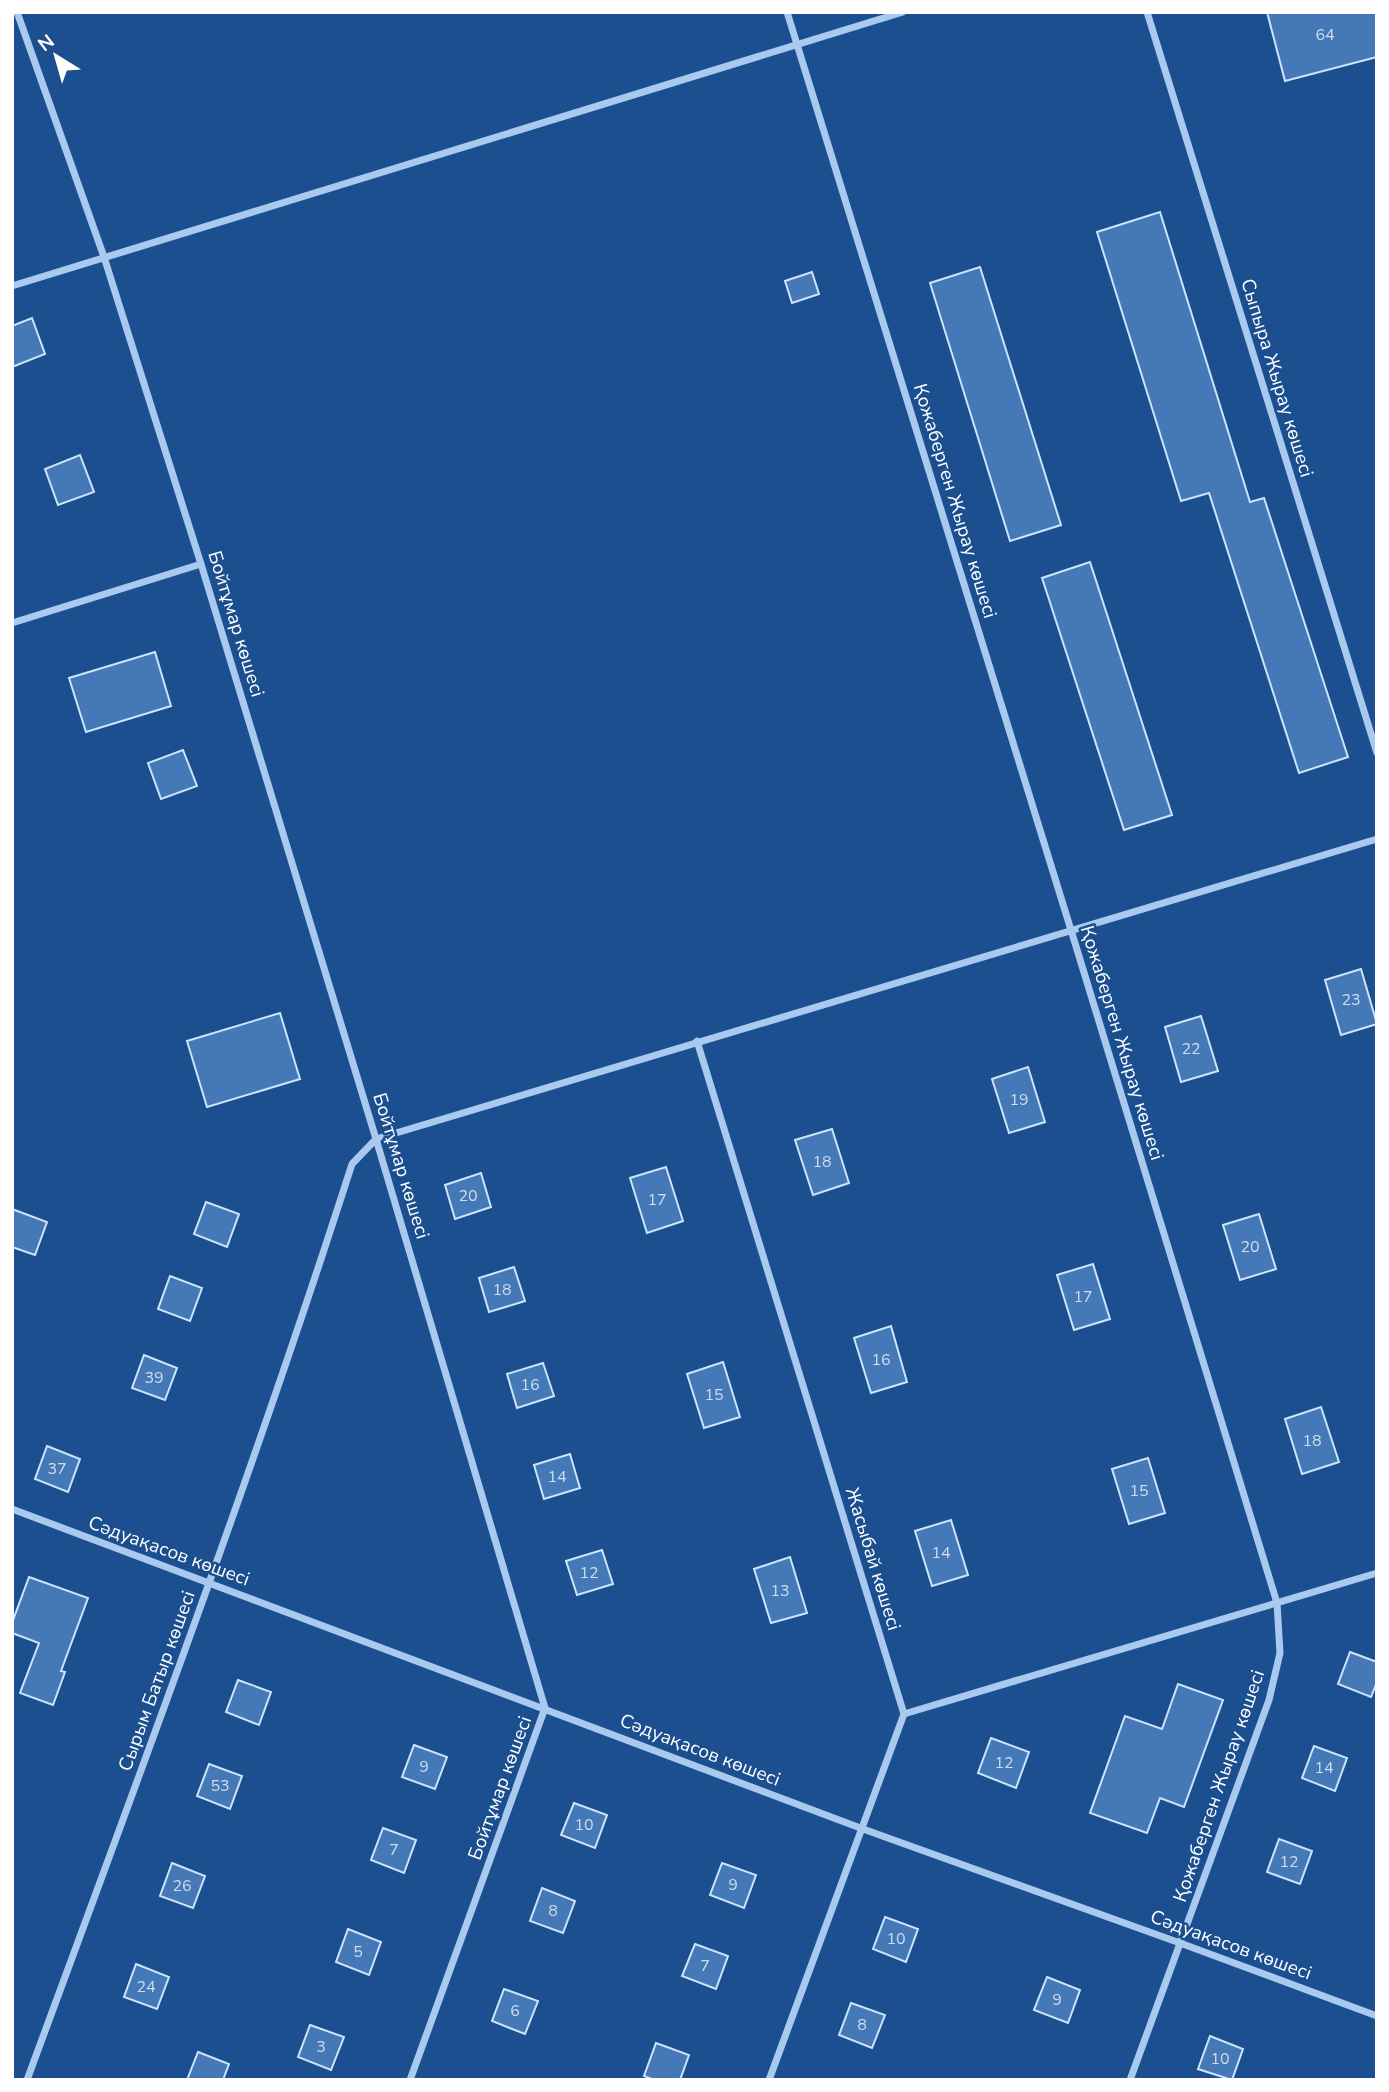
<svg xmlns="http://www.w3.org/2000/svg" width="1389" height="2092" font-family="'Nunito Sans',sans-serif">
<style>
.building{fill:#4478b7;stroke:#cfe3fa;stroke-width:2}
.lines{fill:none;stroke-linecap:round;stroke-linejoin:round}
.street{stroke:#a9c9ee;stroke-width:7}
.labels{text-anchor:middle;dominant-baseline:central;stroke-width:5;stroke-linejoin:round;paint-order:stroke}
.number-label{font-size:16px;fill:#d0dded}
.street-label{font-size:19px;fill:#fff;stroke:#1b4f8f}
</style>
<rect width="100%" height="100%" fill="#1b4f8f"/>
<!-- building -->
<g class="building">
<polygon points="1267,12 1377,12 1377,57 1285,81"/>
<polygon points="1160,212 1250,502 1264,498 1348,757 1299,773 1209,493 1181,501 1097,232"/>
<polygon points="980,267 1061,525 1010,541 930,283"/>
<polygon points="812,272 819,294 792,303 785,281"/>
<polygon points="32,318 45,354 12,367 12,326"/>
<polygon points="80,455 94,492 58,505 45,469"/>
<polygon points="1090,562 1172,815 1124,830 1042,578"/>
<polygon points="155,652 171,706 86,732 69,678"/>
<polygon points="183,750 197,786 161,799 148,763"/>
<polygon points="1361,969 1377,1024 1341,1035 1325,980"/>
<polygon points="280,1013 300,1079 207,1107 187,1041"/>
<polygon points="1201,1016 1218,1071 1181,1082 1165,1027"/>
<polygon points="1028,1067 1045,1122 1009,1133 992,1079"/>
<polygon points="832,1129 849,1183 813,1195 795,1140"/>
<polygon points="666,1167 683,1221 647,1233 630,1178"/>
<polygon points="481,1173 491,1207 455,1219 445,1185"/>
<polygon points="206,1202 239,1214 227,1247 194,1234"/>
<polygon points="12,1209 47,1222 35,1255 12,1247"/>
<polygon points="1259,1214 1276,1269 1240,1280 1223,1225"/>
<polygon points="1093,1264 1110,1319 1074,1330 1057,1275"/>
<polygon points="514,1267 525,1301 489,1312 479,1278"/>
<polygon points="170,1276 202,1288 190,1321 158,1309"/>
<polygon points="891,1326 907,1382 871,1393 854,1338"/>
<polygon points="144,1355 177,1368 165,1400 132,1388"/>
<polygon points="723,1362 740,1417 704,1428 687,1374"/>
<polygon points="543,1363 554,1396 517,1408 507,1374"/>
<polygon points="1321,1407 1339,1462 1302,1474 1285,1419"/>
<polygon points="47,1446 80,1459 68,1492 35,1479"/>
<polygon points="570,1454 580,1488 544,1499 534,1465"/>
<polygon points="1148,1458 1165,1513 1129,1524 1112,1469"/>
<polygon points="951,1520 968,1575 932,1586 915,1531"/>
<polygon points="602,1550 613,1584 577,1595 566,1561"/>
<polygon points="790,1557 807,1613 771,1623 754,1569"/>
<polygon points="29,1577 88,1598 61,1671 65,1672 53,1705 20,1693 39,1643 12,1633 12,1623"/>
<polygon points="1350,1652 1377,1662 1377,1682 1371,1697 1338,1684"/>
<polygon points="238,1680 271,1692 259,1725 226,1712"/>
<polygon points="1178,1684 1223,1700 1184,1807 1160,1798 1147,1833 1090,1813 1125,1716 1162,1729"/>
<polygon points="991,1738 1029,1752 1016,1788 978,1773"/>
<polygon points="414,1745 447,1757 435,1789 402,1777"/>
<polygon points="1314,1746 1347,1758 1335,1791 1302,1778"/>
<polygon points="209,1764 242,1776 230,1809 197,1796"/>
<polygon points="574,1803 607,1815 595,1848 561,1835"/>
<polygon points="383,1828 416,1840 404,1873 371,1860"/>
<polygon points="1279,1839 1312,1851 1300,1884 1267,1872"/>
<polygon points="172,1863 205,1876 193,1908 160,1896"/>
<polygon points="722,1863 756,1875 744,1908 710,1895"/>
<polygon points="542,1888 575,1901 563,1933 530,1921"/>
<polygon points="885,1917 918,1929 906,1962 873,1949"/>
<polygon points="348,1929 381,1942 369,1975 336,1962"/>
<polygon points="695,1944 728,1956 716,1989 682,1976"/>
<polygon points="136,1964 169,1977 157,2009 124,1997"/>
<polygon points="1047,1977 1080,1990 1068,2023 1034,2010"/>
<polygon points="504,1989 538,2001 525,2034 492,2021"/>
<polygon points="851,2003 885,2015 872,2048 839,2035"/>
<polygon points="310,2025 344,2037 331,2070 298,2057"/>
<polygon points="1210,2036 1243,2049 1232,2080 1198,2069"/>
<polygon points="656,2043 689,2055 680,2080 654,2080 644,2076"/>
<polygon points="198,2052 229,2064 223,2080 187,2080"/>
</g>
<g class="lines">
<!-- street -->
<g class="street">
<polyline points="17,12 104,257 201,564 376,1139 545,1708 410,2080"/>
<polyline points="787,12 1071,930 1277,1603 1280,1653 1269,1700 1130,2080"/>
<polyline points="1147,12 1377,753"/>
<polyline points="12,286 903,12"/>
<polyline points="12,623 201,564"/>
<polyline points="697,1041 904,1714 769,2080"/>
<polyline points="12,1509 863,1829 1180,1943 1377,2016"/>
<polyline points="904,1714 1377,1573"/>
<path d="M27 2080C139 1776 253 1473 352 1164L376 1139 1377 839"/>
</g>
</g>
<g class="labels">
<!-- number labels -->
<g class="number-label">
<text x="1325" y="35">64</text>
<text x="1351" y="1000">23</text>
<text x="1191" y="1049">22</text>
<text x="1019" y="1100">19</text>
<text x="822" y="1162">18</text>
<text x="468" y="1196">20</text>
<text x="657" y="1200">17</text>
<text x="1250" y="1247">20</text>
<text x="502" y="1290">18</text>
<text x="1083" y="1297">17</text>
<text x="881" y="1360">16</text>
<text x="154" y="1378">39</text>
<text x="530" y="1385">16</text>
<text x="714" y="1395">15</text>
<text x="1312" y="1441">18</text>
<text x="57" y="1469">37</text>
<text x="557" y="1477">14</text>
<text x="1139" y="1491">15</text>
<text x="941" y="1553">14</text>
<text x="589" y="1573">12</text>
<text x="780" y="1591">13</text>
<text x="1004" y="1763">12</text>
<text x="424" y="1767">9</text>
<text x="1324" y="1768">14</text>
<text x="220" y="1786">53</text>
<text x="584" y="1825">10</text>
<text x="394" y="1850">7</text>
<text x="1289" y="1862">12</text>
<text x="733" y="1885">9</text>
<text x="182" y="1886">26</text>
<text x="553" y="1911">8</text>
<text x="896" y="1939">10</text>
<text x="358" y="1952">5</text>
<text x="705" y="1966">7</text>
<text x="146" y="1987">24</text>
<text x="1057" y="2000">9</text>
<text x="515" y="2011">6</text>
<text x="862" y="2025">8</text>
<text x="321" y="2047">3</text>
<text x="1220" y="2059">10</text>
</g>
<!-- street labels -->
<g class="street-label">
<text transform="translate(1277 378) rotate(73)">Сыпыра Жырау көшесі</text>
<text transform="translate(955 501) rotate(73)">Қожаберген Жырау көшесі</text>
<text transform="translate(236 624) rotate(73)">Бойтұмар көшесі</text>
<text transform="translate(1122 1043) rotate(73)">Қожаберген Жырау көшесі</text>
<text transform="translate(401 1166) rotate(73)">Бойтұмар көшесі</text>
<text transform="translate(169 1551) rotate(20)">Сәдуақасов көшесі</text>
<text transform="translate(873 1559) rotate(73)">Жасыбай көшесі</text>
<text transform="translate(157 1681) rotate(-70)">Сырым Батыр көшесі</text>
<text transform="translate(700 1750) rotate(21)">Сәдуақасов көшесі</text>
<text transform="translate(1219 1786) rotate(-71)">Қожаберген Жырау көшесі</text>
<text transform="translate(500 1788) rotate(-70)">Бойтұмар көшесі</text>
<text transform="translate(1231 1945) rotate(20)">Сәдуақасов көшесі</text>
</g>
</g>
<!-- border -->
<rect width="1389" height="2092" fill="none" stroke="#ffffff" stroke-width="28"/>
<!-- north arrow -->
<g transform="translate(56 56) rotate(323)" stroke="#1b4f8f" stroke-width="5" paint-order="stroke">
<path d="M0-5L12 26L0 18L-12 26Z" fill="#ffffff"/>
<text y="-10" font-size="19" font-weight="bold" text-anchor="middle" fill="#ffffff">N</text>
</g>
</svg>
